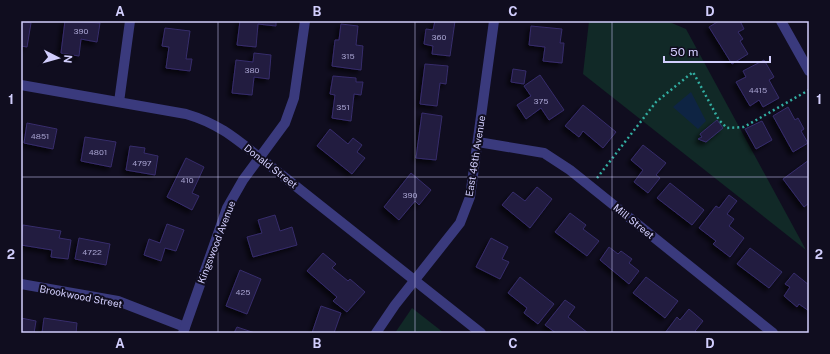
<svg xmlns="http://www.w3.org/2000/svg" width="830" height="354" font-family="'Public Sans',sans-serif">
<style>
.green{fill:#112927}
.water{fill:#0e2443}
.building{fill:#201a40;stroke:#372d6b;filter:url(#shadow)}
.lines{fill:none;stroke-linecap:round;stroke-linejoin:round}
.path{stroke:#32ada1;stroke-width:2.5;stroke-dasharray:2 3;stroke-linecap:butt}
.minor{stroke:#3a3a7d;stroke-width:10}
.tertiary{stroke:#3a3a7d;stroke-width:10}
.grid{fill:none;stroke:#d2cefd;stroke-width:1;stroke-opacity:0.55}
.labels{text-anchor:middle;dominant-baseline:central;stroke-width:4;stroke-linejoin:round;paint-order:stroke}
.number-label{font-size:8px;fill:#a6a1ce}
.street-label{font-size:10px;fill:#d2cefd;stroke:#100d1f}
.neatline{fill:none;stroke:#d2cefd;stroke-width:1.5}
.grid-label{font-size:13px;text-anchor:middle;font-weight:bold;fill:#d2cefd}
</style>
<defs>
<filter id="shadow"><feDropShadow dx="-3.5" dy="3.5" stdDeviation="2" flood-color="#0009"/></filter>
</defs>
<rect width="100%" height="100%" fill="#100d1f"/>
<!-- green -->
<g class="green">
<polygon points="589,21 667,21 686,29 806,250 583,74"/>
<polygon points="412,308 444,333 395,333"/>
</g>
<!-- water -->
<polygon class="water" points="691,92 706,121 698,129 673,107"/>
<!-- building -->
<g class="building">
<polygon points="21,21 31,23 27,47 21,46"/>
<polygon points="65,21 100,23 97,42 81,39 79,56 61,53"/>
<polygon points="240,21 276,21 276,26 258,24 256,47 237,45"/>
<polygon points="435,21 455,21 450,56 432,54 433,46 424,44 426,29 433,30"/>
<polygon points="719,21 740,21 744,29 738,32 743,39 740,41 748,54 732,64 709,27"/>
<polygon points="341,24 358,26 356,45 363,46 361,70 332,66 335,40 339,40"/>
<polygon points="531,26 562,29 560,43 564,43 562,63 543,61 545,47 529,45"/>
<polygon points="165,28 190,31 186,59 192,59 190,71 166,68 169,47 162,46"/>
<polygon points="254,53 271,55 269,79 254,77 252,95 232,93 236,60 253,62"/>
<polygon points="764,60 774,77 769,80 779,98 763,107 759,100 750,106 736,82 746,77 743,71"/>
<polygon points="425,64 448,66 446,84 440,83 437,106 420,104"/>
<polygon points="513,69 526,71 524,84 511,82"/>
<polygon points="540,75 564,110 549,120 541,108 526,119 517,105 531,96 524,86"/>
<polygon points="333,76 356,78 356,82 363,82 361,95 354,94 351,121 332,118 335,95 330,94"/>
<polygon points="583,105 616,132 603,148 583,131 579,137 565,126"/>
<polygon points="788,107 795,120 798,118 804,129 801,131 808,143 793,152 773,116"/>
<polygon points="422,113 442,116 436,160 416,158"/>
<polygon points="717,120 723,128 706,142 698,139 702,137 700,134"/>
<polygon points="762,121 772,140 756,149 745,129"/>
<polygon points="27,123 57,129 53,149 24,143"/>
<polygon points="330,129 348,144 353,138 362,145 357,152 365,158 352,174 317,146"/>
<polygon points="85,137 116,142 111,167 81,161"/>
<polygon points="643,145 666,163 656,175 660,178 648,193 634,182 643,170 631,160"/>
<polygon points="130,146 145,148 144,153 158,156 155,175 126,170"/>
<polygon points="186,158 204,167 192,193 199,196 192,210 167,197"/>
<polygon points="809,160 809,203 804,207 783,179"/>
<polygon points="411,173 431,190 419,205 415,201 399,220 384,207"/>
<polygon points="670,183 704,210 692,225 657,198"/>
<polygon points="537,187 552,199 530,228 502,205 513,192 525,201"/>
<polygon points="729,195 737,201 727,214 734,219 729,226 744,238 730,257 713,244 716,241 699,228 716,206 719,208"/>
<polygon points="570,213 586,225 583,229 599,241 587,256 555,232"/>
<polygon points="275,215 280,231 292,227 297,245 253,257 247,237 262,233 258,220"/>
<polygon points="167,224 184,230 176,251 165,248 161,261 144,255 149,239 160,243"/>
<polygon points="23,225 61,231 59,238 71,240 68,259 51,257 52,250 21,245"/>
<polygon points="79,238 110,244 106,265 75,259"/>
<polygon points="491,238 508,247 502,259 509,262 500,279 476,267"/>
<polygon points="609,247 618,254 621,251 632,259 629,263 639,271 629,284 600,260"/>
<polygon points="750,248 782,272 769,288 737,264"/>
<polygon points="323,253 336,264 332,268 348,281 350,279 365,292 347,312 333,301 337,297 307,271"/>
<polygon points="240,270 261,279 247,314 226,306"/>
<polygon points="794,273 809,285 809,311 799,304 797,307 784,296 790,287 785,284"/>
<polygon points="520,277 554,304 538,324 524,313 527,308 508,293"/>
<polygon points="646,277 678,301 665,318 633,293"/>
<polygon points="565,300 575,307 568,317 588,333 556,333 545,325"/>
<polygon points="321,306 341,313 334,333 312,333"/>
<polygon points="689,309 703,321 695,331 698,333 665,333 677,317 680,320"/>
<polygon points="21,318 36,321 34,333 21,333"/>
<polygon points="44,318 77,323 76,333 42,333"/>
<polygon points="237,327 255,333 234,333"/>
</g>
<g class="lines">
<!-- path -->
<polyline class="path" points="597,178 656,102 693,72 719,120 727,128 744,127 809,90"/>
<!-- minor -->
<g class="minor">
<polyline points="781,21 809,71"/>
<polyline points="119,102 130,21"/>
<polyline points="478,142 544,153 570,170 773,333"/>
<polyline points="21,284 118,301 185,327"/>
<polyline points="183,333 227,208 243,180 285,123 294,98 305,21"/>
</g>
<!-- tertiary -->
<g class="tertiary">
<path d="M21 85 186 114C217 123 234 137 259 157L481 333"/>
<polyline points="376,333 395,305 460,223 470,197 494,21"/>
</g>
</g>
<!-- grid -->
<path class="grid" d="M218 21V333M415 21V333M612 21V333M21 177H809"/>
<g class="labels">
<!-- number labels -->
<g class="number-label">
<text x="81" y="31">390</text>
<text x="439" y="37">360</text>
<text x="348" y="56">315</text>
<text x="252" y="70">380</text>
<text x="758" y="90">4415</text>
<text x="541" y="101">375</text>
<text x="343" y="107">351</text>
<text x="40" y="136">4851</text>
<text x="98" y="152">4801</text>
<text x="142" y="163">4797</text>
<text x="187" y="180">410</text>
<text x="410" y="195">390</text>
<text x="92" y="252">4722</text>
<text x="243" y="292">425</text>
</g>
<!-- street labels -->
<g class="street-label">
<text transform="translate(475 156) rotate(-81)">East 46th Avenue</text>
<text transform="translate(271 166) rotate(38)">Donald Street</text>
<text transform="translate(634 221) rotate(39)">Mill Street</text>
<text transform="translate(216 242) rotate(-69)">Kingswood Avenue</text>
<text transform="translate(81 296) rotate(11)">Brookwood Street</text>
</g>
</g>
<!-- border -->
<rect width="830" height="354" fill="none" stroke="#100d1f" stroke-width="44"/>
<!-- north arrow -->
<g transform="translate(58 58) rotate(96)" stroke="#100d1f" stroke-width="3" paint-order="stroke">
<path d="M0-3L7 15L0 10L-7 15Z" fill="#d2cefd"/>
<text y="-6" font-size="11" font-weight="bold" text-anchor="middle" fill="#d2cefd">N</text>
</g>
<!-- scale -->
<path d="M664 56v6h106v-6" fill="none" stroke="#d2cefd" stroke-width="2"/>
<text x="670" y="56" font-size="12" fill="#d2cefd" stroke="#100d1f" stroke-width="3" paint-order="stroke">50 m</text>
<rect x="22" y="22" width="786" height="310" class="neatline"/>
<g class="grid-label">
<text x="120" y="16">A</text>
<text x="317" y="16">B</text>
<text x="513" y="16">C</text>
<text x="710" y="16">D</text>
<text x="11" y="104">1</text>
<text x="819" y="104">1</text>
<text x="11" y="259">2</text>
<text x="819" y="259">2</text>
<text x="120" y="348">A</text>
<text x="317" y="348">B</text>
<text x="513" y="348">C</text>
<text x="710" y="348">D</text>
</g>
</svg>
